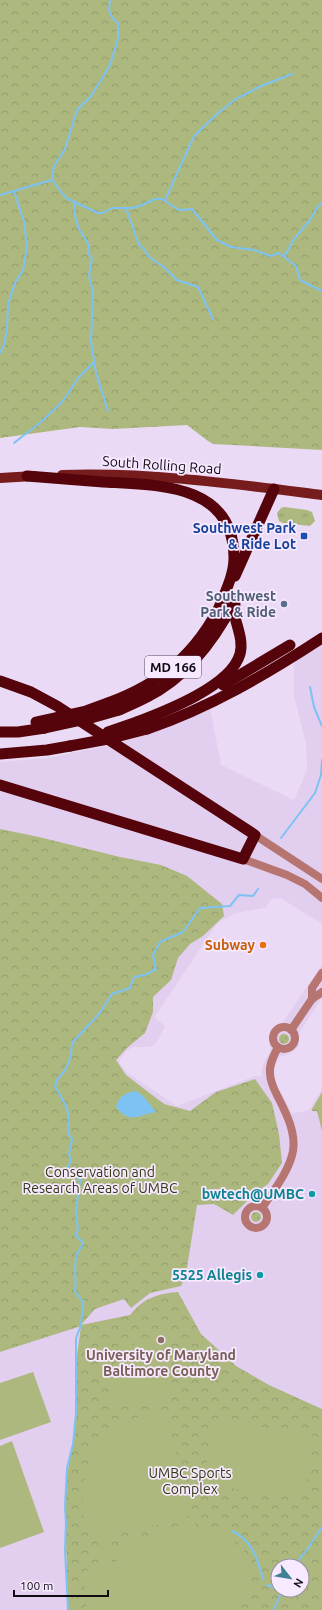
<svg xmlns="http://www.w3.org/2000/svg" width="322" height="1610" font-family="Ubuntu,sans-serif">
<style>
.built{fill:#e2ceef;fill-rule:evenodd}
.grass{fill:url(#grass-tufts)}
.park{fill:url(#park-crowns);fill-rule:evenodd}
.garden{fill:url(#garden-dots)}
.pitch{fill:#adb87f}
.water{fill:#7cc3f3}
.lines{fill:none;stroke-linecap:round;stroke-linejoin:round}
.stream{stroke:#7cc3f3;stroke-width:2}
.minor{stroke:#b67570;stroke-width:8}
.major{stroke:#761c1d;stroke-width:10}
.highway{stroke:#54040a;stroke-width:11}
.highway-bridge{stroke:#54040a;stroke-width:11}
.transit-dot{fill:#1a4fb4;stroke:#f7e9ff;stroke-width:1.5}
.service-dot{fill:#5c6f8a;stroke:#f7e9ff;stroke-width:1.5}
.food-dot{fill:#e8710a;stroke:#f7e9ff;stroke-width:1.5}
.culture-dot{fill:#0f9aa8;stroke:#f7e9ff;stroke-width:1.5}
.education-dot{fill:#8d6e63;stroke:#f7e9ff;stroke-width:1.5}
.labels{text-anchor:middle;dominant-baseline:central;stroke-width:3.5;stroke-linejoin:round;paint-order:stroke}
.shield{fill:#f7e9ff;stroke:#554d5a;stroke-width:1}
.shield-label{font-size:13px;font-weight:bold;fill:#0f0a13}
.street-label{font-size:14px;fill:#0f0a13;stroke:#f7e9ff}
.transit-label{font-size:14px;font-weight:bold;fill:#164399;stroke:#f7e9ff;text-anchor:end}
.service-label{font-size:14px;font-weight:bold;fill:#4e5e75;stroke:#f7e9ff;text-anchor:end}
.food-label{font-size:14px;font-weight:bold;fill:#c56008;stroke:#f7e9ff;text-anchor:end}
.park-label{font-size:14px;fill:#323910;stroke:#f7e9ff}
.culture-label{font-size:14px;font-weight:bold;fill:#0d838f;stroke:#f7e9ff;text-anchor:end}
.education-label{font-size:14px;font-weight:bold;fill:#785e54;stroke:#f7e9ff}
</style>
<defs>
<pattern id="grass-tufts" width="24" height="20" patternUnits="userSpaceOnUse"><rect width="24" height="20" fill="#adb87f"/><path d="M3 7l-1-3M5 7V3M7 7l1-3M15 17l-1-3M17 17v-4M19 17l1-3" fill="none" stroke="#949d6d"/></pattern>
<pattern id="park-crowns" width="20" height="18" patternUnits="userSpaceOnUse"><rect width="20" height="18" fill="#adb87f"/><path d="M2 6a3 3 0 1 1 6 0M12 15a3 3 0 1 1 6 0" fill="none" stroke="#949d6d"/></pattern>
<pattern id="garden-dots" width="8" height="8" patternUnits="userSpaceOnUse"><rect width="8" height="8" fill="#adb87f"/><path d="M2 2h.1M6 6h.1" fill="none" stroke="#949d6d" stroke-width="1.8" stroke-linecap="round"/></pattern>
</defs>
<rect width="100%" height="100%" fill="#ebdaf5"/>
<!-- built -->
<path class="built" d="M322 644V924L280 898 272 899 265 908 236 913 219 922 216 925 156 1015 155 1018 165 1026 155 1045 148 1047H133L126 1051 119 1062 126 1072 177 1106 255 1076 261 1077 263 1065 271 1049 269 1040 272 1030 282 1023 322 965V998L299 1033 298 1047 289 1054 279 1057 273 1071 276 1084 292 1113 302 1112 310 1109 322 1088V1610H0V762L47 758 111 745 152 732 210 708 221 765 294 800 307 770 306 743 294 696V662ZM278 1566H302V1590H278Z"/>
<!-- grass -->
<polygon class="grass" points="284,507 307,510 312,512 315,521 310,526 283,523 279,521 277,513 281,508"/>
<!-- park -->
<g class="park">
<polygon points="0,0 322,0 322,450 213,444 208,441 187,425 113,429 80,427 0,438"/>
<path d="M0 829 39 837 120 857 161 865 187 876 222 904 224 916 203 936 190 944 178 958 171 980 153 997V1012L145 1033 128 1047 116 1060 126 1075 164 1104 190 1111 216 1092 255 1079 272 1103 279 1134 282 1163 268 1184 255 1193 233 1215 214 1204 197 1205 186 1274 181 1286 150 1293 131 1308 124 1299 95 1309 81 1325 130 1315C144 1298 156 1294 178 1292L201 1334 236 1366 269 1385 322 1409V1610H68L65 1507 67 1474 73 1444 76 1417 75 1370 81 1326 0 1352ZM278 1566H302V1590H278Z"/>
<polygon points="322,1092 322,1131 317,1111 312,1111 312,1109"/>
</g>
<!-- garden -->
<g class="garden">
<circle cx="284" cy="1039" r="5"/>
<circle cx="256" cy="1217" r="5"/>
</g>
<!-- pitch -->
<g class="pitch">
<path d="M168 1332 172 1385 171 1396 155 1401 112 1407C99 1364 129 1339 168 1332Z"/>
<polygon points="33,1372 51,1422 0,1440 0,1383"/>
<path d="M161 1412 167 1417 191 1509 187 1517 97 1540 96 1536 86 1531C77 1501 85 1439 117 1424 131 1418 147 1416 161 1412Z"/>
<polygon points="212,1421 313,1433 304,1497 204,1485"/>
<polygon points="12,1441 44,1532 0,1548 0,1446"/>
<path d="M194 1521 198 1533 226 1524C227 1528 228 1535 231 1539 236 1544 242 1548 246 1554 260 1574 250 1599 231 1610H86L87 1592 79 1573 119 1560 115 1549 113 1550V1553L98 1557 96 1554 105 1550 104 1545 108 1544 109 1546 112 1545 115 1548 139 1540V1538Z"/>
</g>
<!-- water -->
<path class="water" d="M136 1091 143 1096 156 1112C138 1115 130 1125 116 1107 119 1096 125 1093 136 1091Z"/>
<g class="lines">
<!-- stream -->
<g class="stream">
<polyline points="52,180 66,198 98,213 103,213 112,208 132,208 140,206 155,199 162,199 179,210 192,209 217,240 231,247 254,250 270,256 279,253 296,266 300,280 322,291"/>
<path d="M52 180 54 166 65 149 77 110 91 96 110 65 118 39V23C109 16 108 11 110 0"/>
<polyline points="0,195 52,180"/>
<polyline points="165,200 194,136 218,113 236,99 261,86 292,74"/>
<polyline points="74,202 75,216 79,229 89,245 88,253 92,258 89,275 93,292 91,342 96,373 108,411"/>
<polyline points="126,208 139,245 144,249 149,257 165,268 177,280 198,287 213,319"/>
<polyline points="284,257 294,239 310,220 318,206 322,203"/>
<polyline points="0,353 4,345 7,330 8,304 15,283 23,270 27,246 24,222 14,191"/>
<polyline points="14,443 42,421 63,401 78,378 93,363"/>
<polyline points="310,687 314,707 322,726"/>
<polyline points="281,838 315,793 321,775 322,760"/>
<path d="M232 1531C252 1539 258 1561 263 1579"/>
<polyline points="294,1566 309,1547 322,1527"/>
<polyline points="267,1585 278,1589"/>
<path d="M68 1610 65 1550 66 1522 65 1507 67 1468 73 1444 76 1413V1338L81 1325 83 1302 75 1291C77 1279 73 1266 77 1254 79 1250 82 1247 83 1242L75 1235 78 1230 76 1211 80 1180 72 1173 68 1166 71 1161 69 1154 72 1140 68 1132 69 1121 67 1108 55 1086 57 1080 66 1069 71 1055 72 1043 99 1014 112 994 130 988 134 977 145 975 156 969 153 955 160 942 183 932 200 908 230 906 239 895 253 896 258 889"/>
<polyline points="274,1610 282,1590"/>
</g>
<!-- minor -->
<g class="minor">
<polyline points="255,835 322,879"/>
<polyline points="243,859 287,875 305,884 322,898"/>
<polyline points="312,999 312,988 322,973"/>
<circle cx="284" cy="1038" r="11"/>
<polyline points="291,1030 312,999 322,992"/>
<circle cx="256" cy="1217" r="11"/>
<path d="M262 1208C273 1191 289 1172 293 1151 296 1133 287 1115 279 1099 275 1091 270 1083 270 1073 269 1064 274 1055 278 1047"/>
</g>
<!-- major -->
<g class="major">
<path d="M62 475C150 472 235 484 322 495"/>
<polyline points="0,478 34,476"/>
</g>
<!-- highway -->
<g class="highway">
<path d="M27 476C53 478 78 480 103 482 157 485 234 483 234 558 234 575 225 592 219 608"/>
<polyline points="235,576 274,489"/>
<polyline points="0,681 31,692 57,706 255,835 243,859 0,785"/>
<polyline points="223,685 290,645"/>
<path d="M108 703C161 684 197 653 222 602"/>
<path d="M119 710C128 706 138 702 147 697 187 677 214 641 234 602"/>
<path d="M137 722C166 711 231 686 240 654 243 643 239 632 236 621 234 614 235 607 235 600"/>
<path d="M147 729C209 708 267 674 322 638"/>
<polyline points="0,732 18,732 45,728"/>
<polyline points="0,754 47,750 70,746"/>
</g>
<!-- highway-bridge -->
<g class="highway-bridge">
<polyline points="36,722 86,711 108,703"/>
<polyline points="45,728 91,718 119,710"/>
<polyline points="108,732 137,722"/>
<polyline points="70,746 108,739 147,729"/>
</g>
</g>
<!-- markers -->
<rect class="transit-dot" x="300" y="532" width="8" height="8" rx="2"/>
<circle class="service-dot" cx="284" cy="604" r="4"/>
<circle class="food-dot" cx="263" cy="945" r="4"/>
<g class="culture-dot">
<circle cx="312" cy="1194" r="4"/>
<circle cx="260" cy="1275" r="4"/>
</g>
<circle class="education-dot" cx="161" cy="1340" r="4"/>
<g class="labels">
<!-- shield labels -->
<rect class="shield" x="145" y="656" width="56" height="22" rx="3"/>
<g class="shield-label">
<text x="173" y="667">MD 166</text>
</g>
<!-- street labels -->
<g class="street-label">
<text transform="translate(162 465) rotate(4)">South Rolling Road</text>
</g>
<!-- transit labels -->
<g class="transit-label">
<text x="296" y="528">Southwest Park<tspan x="296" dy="16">&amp; Ride Lot</tspan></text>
</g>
<!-- service labels -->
<g class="service-label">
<text x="276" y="596">Southwest<tspan x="276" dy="16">Park &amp; Ride</tspan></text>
</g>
<!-- food labels -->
<g class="food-label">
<text x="255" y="945">Subway</text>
</g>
<!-- park labels -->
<g class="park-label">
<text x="100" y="1172">Conservation and<tspan x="100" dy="16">Research Areas of UMBC</tspan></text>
<text x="190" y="1473">UMBC Sports<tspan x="190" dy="16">Complex</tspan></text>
</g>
<!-- culture labels -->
<g class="culture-label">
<text x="304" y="1194">bwtech@UMBC</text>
<text x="252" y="1275">5525 Allegis</text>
</g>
<!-- education labels -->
<g class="education-label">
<text x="161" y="1355">University of Maryland<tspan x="161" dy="16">Baltimore County</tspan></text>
</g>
</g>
<!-- north arrow -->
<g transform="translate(290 1578) rotate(121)"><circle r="19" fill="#f7e9ff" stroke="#9a90a1"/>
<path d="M0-3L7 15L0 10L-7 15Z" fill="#408194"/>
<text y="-6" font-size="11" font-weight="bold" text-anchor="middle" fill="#0f0a13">N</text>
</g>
<!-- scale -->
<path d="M14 1590v6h94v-6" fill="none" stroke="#0f0a13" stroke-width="2"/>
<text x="20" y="1590" font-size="12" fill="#0f0a13" stroke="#f7e9ff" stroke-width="3" paint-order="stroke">100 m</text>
</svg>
